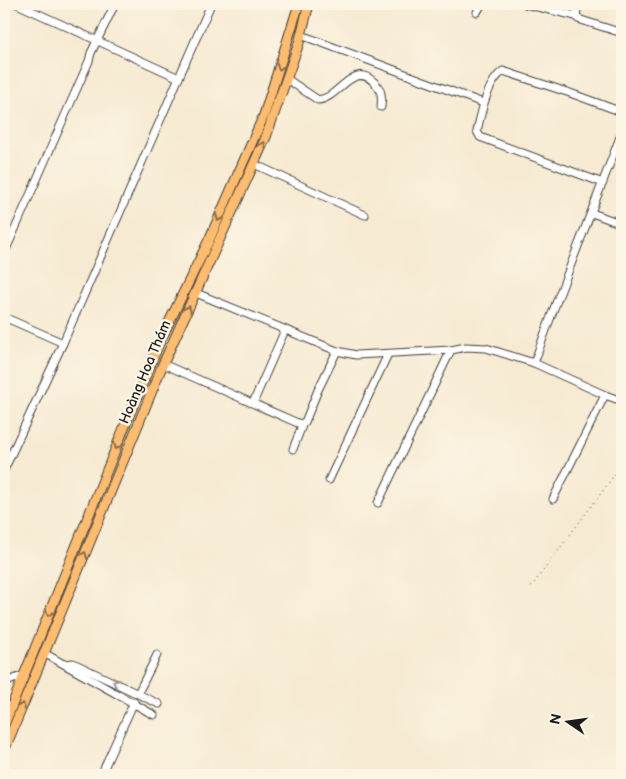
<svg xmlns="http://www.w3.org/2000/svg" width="626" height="779" font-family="'Balsamiq Sans',sans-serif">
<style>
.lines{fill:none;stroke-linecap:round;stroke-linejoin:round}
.minor-casing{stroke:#3d3b37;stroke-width:9}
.major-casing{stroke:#3d3b37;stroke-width:11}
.path{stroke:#3d3b37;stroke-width:1;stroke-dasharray:1 4;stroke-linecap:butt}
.minor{stroke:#fff;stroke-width:7}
.major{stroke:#fdbc6f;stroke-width:9}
.oneway{stroke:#8c6c46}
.oneway2{stroke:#999}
.labels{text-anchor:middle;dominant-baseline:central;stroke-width:5;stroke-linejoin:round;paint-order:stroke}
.street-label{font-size:14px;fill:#1c1c1c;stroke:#fcf5e5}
</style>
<rect width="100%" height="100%" fill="#fcf5e5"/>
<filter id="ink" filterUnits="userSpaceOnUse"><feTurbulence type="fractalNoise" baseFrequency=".02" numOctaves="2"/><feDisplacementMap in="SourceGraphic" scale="10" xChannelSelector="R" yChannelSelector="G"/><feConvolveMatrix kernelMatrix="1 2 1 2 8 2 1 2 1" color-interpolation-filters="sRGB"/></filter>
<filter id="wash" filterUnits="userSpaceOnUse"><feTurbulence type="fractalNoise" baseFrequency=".0096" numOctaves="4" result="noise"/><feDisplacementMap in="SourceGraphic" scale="20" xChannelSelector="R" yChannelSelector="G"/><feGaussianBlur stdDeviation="1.12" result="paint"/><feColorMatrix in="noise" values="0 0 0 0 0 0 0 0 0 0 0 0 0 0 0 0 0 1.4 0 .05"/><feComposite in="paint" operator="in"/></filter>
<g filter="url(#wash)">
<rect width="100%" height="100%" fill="#f6ead2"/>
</g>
<g filter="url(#ink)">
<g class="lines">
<defs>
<g id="minor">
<polyline points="17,4 179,78"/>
<polyline points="525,4 576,16"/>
<polyline points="578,4 576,16 578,19 622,33"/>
<polyline points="477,12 482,4"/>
<polyline points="301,35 483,103"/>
<path d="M287 79 318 100C340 98 352 61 374 82 382 89 382 97 381 107"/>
<polyline points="254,164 365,215"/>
<path d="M603 183 480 137 477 131C481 114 487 82 503 71L570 93 622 112"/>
<polyline points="592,213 622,224"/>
<polyline points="4,254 89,61 91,53 115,4"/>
<polyline points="196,293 337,351 356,355 451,350 466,347 486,348 534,363 605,395 622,401"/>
<polyline points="4,317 63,343"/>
<polyline points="534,363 553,311 622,132"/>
<polyline points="163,364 300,424 305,422 318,390 337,351"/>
<polyline points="253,403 285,330"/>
<polyline points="293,449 303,423"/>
<polyline points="4,470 63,343 211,4"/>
<polyline points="329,480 388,354"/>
<polyline points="553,499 605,395"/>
<polyline points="378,503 451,350"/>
<polyline points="44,653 154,715"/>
<polyline points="65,664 73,663 159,704"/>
<polyline points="4,683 24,675"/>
<polyline points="138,693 157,655"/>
<polyline points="104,768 134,702"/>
</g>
<g id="major">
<polyline points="4,725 126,423 161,339 209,240 264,115 299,4"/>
<polyline points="4,751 163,364 266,137 299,43 309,4"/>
</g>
</defs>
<!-- minor casing -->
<use href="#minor" class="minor-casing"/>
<!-- major casing -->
<use href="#major" class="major-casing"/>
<!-- path -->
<polyline class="path" points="531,587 622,465"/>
<!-- minor -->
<use href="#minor" class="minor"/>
<!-- major -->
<use href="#major" class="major"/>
</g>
<!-- one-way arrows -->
<defs><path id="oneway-chevron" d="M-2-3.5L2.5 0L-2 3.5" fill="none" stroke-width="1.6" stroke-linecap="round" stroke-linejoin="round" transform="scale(1.25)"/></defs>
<g class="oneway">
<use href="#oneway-chevron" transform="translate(280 67) rotate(107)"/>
<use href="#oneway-chevron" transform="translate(263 145) rotate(-66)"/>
<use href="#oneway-chevron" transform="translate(219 218) rotate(114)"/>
<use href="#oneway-chevron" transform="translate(188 309) rotate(-65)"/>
<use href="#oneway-chevron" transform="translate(117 446) rotate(112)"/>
<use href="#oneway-chevron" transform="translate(84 555) rotate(-68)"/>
<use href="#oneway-chevron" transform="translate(49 613) rotate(112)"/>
<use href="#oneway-chevron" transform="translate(22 706) rotate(-68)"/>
</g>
<use class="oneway2" href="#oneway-chevron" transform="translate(116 683) rotate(-156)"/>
</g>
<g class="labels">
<!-- street labels -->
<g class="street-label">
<text transform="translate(145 372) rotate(-67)">Hoàng Hoa Thám</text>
</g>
</g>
<!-- margin -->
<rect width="626" height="779" fill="none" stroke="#fcf5e5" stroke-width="20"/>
<!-- north arrow -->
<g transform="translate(568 722) rotate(283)" stroke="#fcf5e5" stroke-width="4" paint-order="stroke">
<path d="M0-4L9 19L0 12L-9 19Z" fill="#1c1c1c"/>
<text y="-8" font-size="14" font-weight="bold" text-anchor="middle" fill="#1c1c1c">N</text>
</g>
</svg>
